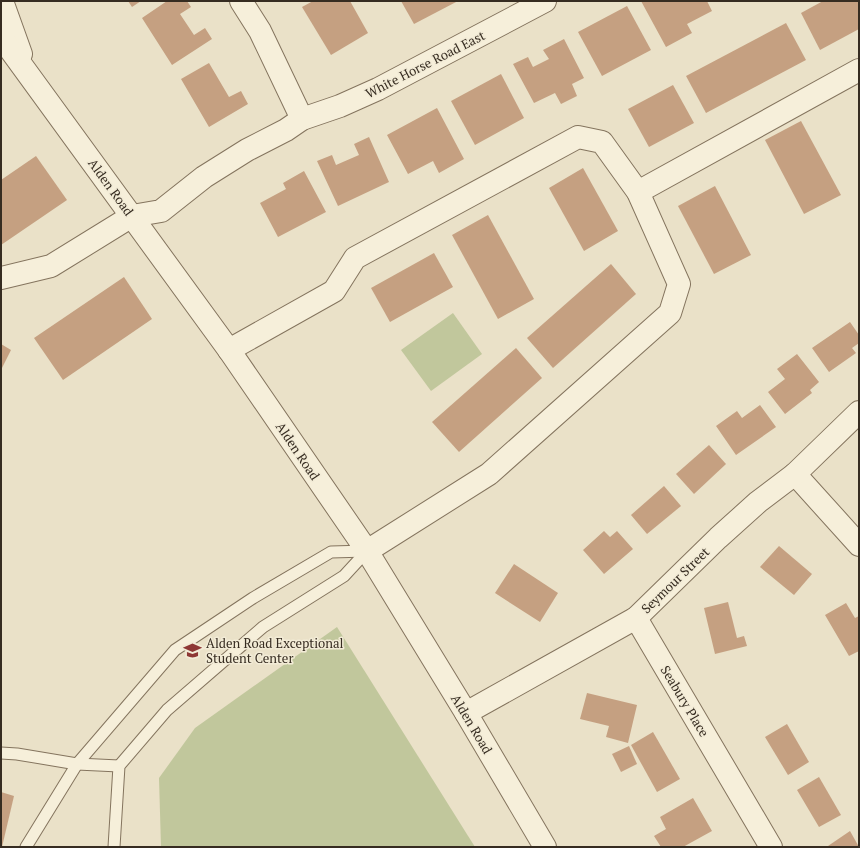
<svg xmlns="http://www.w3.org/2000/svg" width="860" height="848" font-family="'PT Serif',serif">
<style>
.green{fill:#c1c79c}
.building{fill:#c5a081}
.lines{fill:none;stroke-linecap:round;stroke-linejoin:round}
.service-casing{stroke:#84745e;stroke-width:13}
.minor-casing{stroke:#84745e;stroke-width:24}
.tertiary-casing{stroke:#84745e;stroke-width:24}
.service{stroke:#f6efda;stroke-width:11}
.minor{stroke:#f6efda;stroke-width:22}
.tertiary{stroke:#f6efda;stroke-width:22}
.labels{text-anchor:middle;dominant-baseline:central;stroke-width:3;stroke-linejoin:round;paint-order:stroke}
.street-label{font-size:13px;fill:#362c21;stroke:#f2ebd6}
.poi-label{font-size:13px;fill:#362c21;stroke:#f2ebd6;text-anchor:start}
</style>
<rect width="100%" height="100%" fill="#eae1c8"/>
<!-- green -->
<g class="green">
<polygon points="453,313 482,354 431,391 401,350"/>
<polygon points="337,627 475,847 161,847 159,778 195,728"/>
</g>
<!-- building -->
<g class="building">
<polygon points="128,1 141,1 132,7"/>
<polygon points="167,1 187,1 191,7 180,14 194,35 205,28 212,39 172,65 142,18"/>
<polygon points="313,1 350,1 368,33 331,55 302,7"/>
<polygon points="401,1 458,1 414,24"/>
<polygon points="641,1 707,1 712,11 687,24 692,33 666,47"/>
<polygon points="823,1 859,1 859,29 820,50 801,13"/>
<polygon points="627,6 651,50 602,76 578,32"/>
<polygon points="786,23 806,60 706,113 686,76"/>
<polygon points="564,39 584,78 572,84 577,96 561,104 555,93 534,103 513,64 528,57 533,67 549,59 543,50"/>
<polygon points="209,63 229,97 241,91 248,104 209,127 181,79"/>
<polygon points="501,74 524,118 475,145 451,101"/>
<polygon points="673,85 694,123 649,147 628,109"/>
<polygon points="437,108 464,159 439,173 433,161 408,174 387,135"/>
<polygon points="801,121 841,195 804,214 765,140"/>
<polygon points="369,137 389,182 338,206 317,161 332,155 336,165 359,155 354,144"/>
<polygon points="36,156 67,200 1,245 1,180"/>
<polygon points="583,168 618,231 584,251 549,188"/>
<polygon points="304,171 326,212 278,237 260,203 286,189 283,183"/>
<polygon points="715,186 751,255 714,274 678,206"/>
<polygon points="488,215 534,299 498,319 452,235"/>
<polygon points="434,253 453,287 390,322 371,288"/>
<polygon points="611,264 636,294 553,368 527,338"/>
<polygon points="124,277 152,319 63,380 34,338"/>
<polygon points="850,322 859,335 859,343 852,348 856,353 829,372 812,348"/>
<polygon points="1,344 11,350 1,370"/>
<polygon points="516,348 542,378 459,452 432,422"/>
<polygon points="797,354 819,382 810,390 812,393 785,414 768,392 785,379 777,369"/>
<polygon points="760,405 776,427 736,455 716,426 737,411 742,418"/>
<polygon points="709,445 726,464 694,494 676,474"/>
<polygon points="664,486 681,506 647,534 631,515"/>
<polygon points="604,531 610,537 617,531 633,549 604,574 583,550"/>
<polygon points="779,546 812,574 794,595 760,567"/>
<polygon points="514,564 558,593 540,622 495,593"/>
<polygon points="728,602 737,638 744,636 747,646 715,654 704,608"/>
<polygon points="846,603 855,618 859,616 859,651 849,656 825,615"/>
<polygon points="587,693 637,705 628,743 606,737 609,726 580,719"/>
<polygon points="787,724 809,762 788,775 765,737"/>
<polygon points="653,732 680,779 657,792 631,745"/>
<polygon points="629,746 637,764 621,772 612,754"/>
<polygon points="819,777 841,815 819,827 797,790"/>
<polygon points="1,792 14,796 2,847 1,847"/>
<polygon points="693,798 712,831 683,847 661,847 654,836 666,829 660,817"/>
<polygon points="850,831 859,847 829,847 828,846"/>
</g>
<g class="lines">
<defs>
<g id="service">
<polyline points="1,753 17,754 77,764 119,766"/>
<polyline points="26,847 77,764 175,650 253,598 331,552 367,551"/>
<polyline points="114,847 119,766 167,710 263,627 344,576 367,551"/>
</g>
<g id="minor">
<polyline points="241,1 260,31 302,119"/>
<polyline points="638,192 859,70"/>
<polyline points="1,278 51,266 132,216 161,211 204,177 247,150 286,130 302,119 340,106 378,89 545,1"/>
<polyline points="229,350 334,291 355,258 578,137 602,142 638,192 679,284 670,313 489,474 367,551"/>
<polyline points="795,474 859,545"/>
<polyline points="636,618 771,847"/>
<polyline points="466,713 636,618 718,538 758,502 795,474 859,412"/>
</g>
<g id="tertiary">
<polyline points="2,1 21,54"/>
<polyline points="1,37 229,350 367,551 466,713 545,847"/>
</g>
</defs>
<!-- service casing -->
<use href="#service" class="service-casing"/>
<!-- minor casing -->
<use href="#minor" class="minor-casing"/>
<!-- tertiary casing -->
<use href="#tertiary" class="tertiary-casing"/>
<!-- service -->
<use href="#service" class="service"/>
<!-- minor -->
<use href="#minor" class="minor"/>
<!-- tertiary -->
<use href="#tertiary" class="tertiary"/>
</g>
<!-- icons -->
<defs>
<symbol id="school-bare" viewBox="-9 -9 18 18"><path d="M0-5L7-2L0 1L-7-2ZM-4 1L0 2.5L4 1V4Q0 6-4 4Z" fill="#8e3734" stroke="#f2ebd6" stroke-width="2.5" paint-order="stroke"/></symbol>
</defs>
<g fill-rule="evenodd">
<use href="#school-bare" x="180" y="638" width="25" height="25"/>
</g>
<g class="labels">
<!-- street labels -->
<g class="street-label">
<text transform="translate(425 64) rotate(-27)">White Horse Road East</text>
<text transform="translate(111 187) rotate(54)">Alden Road</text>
<text transform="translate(298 451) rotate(56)">Alden Road</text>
<text transform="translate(675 580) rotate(-44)">Seymour Street</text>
<text transform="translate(685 701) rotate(59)">Seabury Place</text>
<text transform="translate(472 724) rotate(59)">Alden Road</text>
</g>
<!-- poi labels -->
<g class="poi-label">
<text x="206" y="643">Alden Road Exceptional<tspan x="206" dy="15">Student Center</tspan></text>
</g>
</g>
<!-- border -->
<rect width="860" height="848" fill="none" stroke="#362c21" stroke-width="4"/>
</svg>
